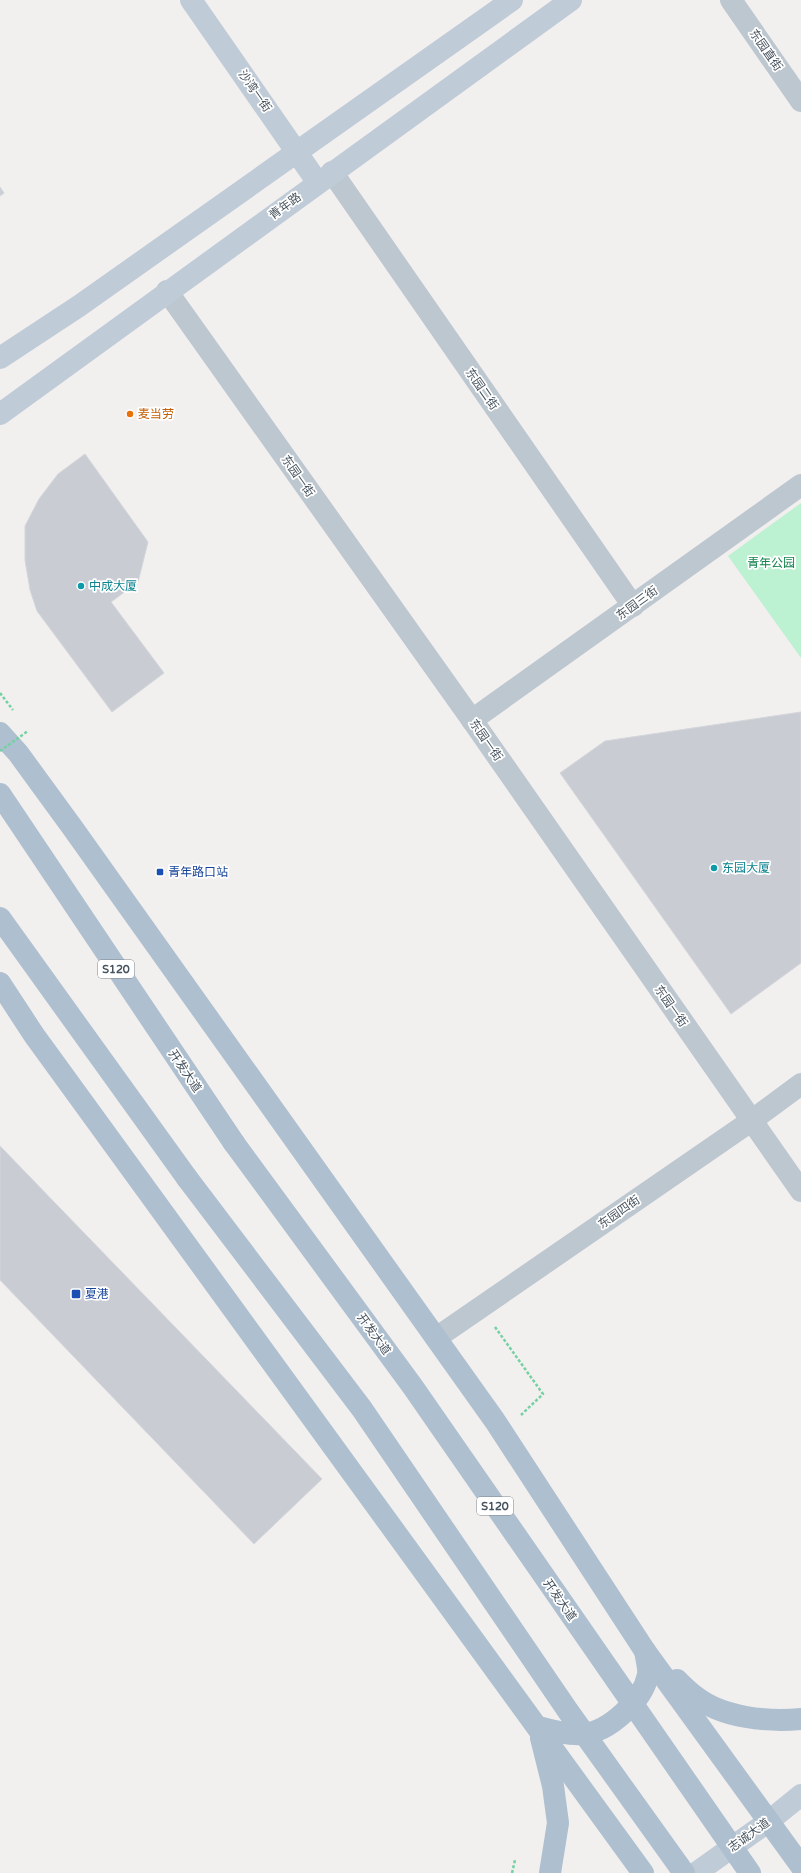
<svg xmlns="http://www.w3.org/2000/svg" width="801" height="1873" font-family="'Varela Round','Noto Sans SC',sans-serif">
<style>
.green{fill:#bcf1d1}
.building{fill:#c9ccd2;stroke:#d3d6db}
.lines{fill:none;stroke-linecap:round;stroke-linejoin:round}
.path{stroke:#73d1a2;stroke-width:2.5;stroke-dasharray:3 2;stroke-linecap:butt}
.street{stroke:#bdc7cf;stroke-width:22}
.secondary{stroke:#bfcbd7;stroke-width:22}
.primary{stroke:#aebfcf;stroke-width:22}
.path-bridge{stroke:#73d1a2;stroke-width:2.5;stroke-dasharray:3 2;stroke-linecap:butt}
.primary-bridge{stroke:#aebfcf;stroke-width:22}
.food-dot{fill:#e8710a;stroke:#fff;stroke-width:1.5}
.culture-dot{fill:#0f9aa8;stroke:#fff;stroke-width:1.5}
.transit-dot{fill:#1a4fb4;stroke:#fff;stroke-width:1.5}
.labels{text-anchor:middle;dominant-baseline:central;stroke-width:3.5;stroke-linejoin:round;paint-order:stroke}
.shield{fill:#fff;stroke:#7e878e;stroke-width:1}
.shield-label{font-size:11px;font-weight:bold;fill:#47535e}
.street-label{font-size:12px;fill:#47535e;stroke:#fff}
.food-label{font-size:12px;fill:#c56008;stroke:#fff;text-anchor:start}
.park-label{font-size:12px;fill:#13834b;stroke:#fff}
.culture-label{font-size:12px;fill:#0d838f;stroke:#fff;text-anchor:start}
.transit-label{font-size:12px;fill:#164399;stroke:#fff;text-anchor:start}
</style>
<rect width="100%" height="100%" fill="#f2efef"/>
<!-- green -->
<polygon class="green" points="801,503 801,658 728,556"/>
<!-- building -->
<g class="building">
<polygon points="0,187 4,193 0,196"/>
<polygon points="85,454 148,542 138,582 111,602 164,673 112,712 37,611 30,590 25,560 25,526 39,499 58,474"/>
<polygon points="801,712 801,963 731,1014 560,773 605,741"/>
<polygon points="0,1146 322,1479 254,1544 0,1280"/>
</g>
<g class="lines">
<!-- path -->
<g class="path">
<polyline points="0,693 13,710"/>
<polyline points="495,1327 543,1394 521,1415"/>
<polyline points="512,1873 515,1860"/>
</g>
<!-- street -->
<g class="street">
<polyline points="731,0 801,101"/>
<polyline points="332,172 633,606"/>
<polyline points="167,291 472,720 801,1191"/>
<polyline points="472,720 801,485"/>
<polyline points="436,1338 751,1121 801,1084"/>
</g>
<!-- secondary -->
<g class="secondary">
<polyline points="191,0 318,183"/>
<polyline points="0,358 79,306 512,0"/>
<polyline points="0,414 571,0"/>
<polyline points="696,1873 769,1821 801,1795"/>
</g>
<!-- primary -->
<g class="primary">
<polyline points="0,733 18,753 72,827 495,1421 645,1651 801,1866"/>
<polyline points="0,794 234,1143"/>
<polyline points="0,918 187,1178"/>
<polyline points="0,983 34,1035 643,1873"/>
<path d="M677 1680C683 1686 689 1692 696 1697 723 1718 768 1722 801 1719"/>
<path d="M538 1727C553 1731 568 1735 583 1734 609 1732 643 1700 648 1675 649 1668 646 1658 645 1651"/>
<polyline points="541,1738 553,1786 558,1823 550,1873"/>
</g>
<!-- path-bridge -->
<polyline class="path-bridge" points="0,751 28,731"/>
<!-- primary-bridge -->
<g class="primary-bridge">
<polyline points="234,1143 413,1387 750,1873"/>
<polyline points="187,1178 362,1409 568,1711 684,1873"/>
</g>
</g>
<!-- markers -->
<circle class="food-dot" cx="130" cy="414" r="4"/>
<g class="culture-dot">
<circle cx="81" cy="586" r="4"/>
<circle cx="714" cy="868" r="4"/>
</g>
<g class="transit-dot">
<rect x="156" y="868" width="8" height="8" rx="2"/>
<rect x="71" y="1289" width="10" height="10" rx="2"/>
</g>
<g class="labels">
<!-- shield labels -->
<g class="shield">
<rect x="98" y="960" width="36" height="18" rx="3"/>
<rect x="477" y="1497" width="36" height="18" rx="3"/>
</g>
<g class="shield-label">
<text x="116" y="969">S120</text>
<text x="495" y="1506">S120</text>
</g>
<!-- street labels -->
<g class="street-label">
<text transform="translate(766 50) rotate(55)">东园直街</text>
<text transform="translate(255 91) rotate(55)">沙湾一街</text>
<text transform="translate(285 206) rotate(-36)">青年路</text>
<text transform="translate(482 389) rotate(55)">东园二街</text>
<text transform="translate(298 476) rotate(55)">东园一街</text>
<text transform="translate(637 603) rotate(-36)">东园三街</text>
<text transform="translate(486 740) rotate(55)">东园一街</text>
<text transform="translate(671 1006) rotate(55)">东园一街</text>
<text transform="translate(185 1071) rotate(56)">开发大道</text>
<text transform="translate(619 1212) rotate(-35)">东园四街</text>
<text transform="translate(374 1334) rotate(54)">开发大道</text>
<text transform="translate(560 1600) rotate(55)">开发大道</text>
<text transform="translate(749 1835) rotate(-36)">志诚大道</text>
</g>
<!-- food labels -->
<g class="food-label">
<text x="138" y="414">麦当劳</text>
</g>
<!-- park labels -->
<g class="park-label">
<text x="771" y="563">青年公园</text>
</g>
<!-- culture labels -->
<g class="culture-label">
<text x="89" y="586">中成大厦</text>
<text x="722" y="868">东园大厦</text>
</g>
<!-- transit labels -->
<g class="transit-label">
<text x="168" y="872">青年路口站</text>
<text x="85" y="1294">夏港</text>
</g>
</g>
</svg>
